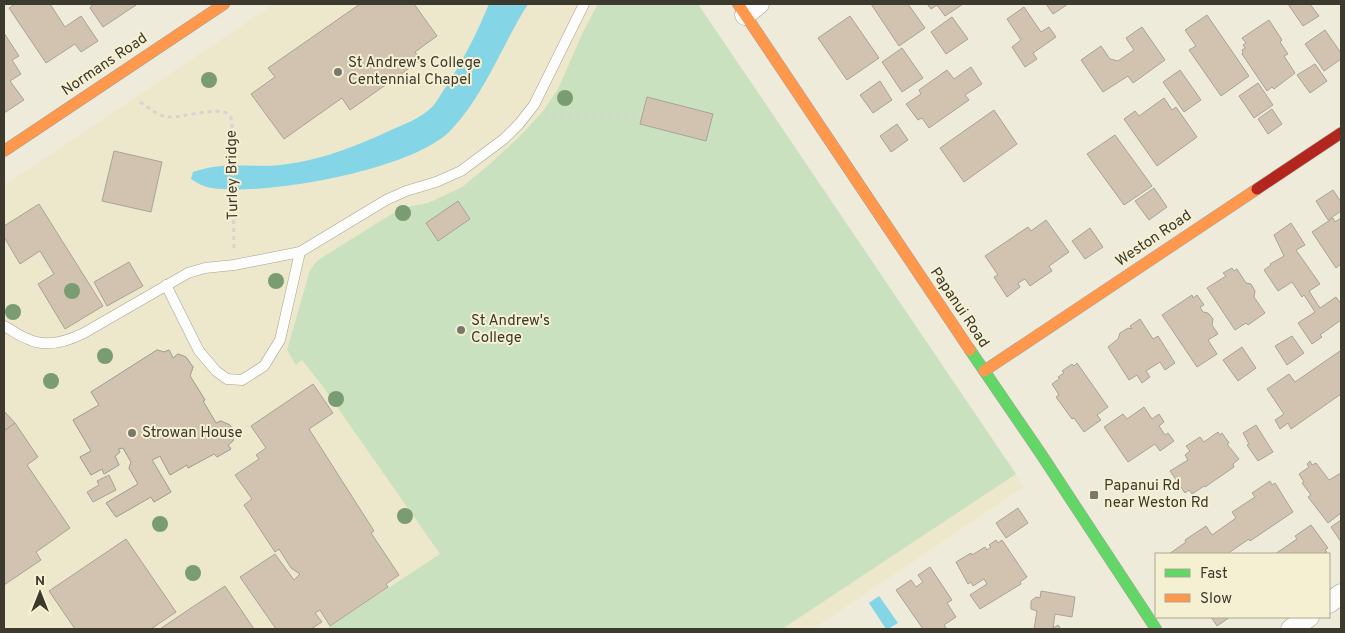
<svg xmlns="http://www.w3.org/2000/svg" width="1345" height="633" font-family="Overpass,sans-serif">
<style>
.built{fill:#ede7cc}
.green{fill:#cae1c0}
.water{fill:#84d5e6}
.building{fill:#d2c3b1;stroke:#a8a398;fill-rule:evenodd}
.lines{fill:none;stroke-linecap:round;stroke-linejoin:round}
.lane-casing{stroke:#a5a296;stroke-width:11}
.street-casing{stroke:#a5a296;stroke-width:21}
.fast-casing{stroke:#a5a296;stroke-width:12}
.slow-casing{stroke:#a5a296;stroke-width:12}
.jam-casing{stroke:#a5a296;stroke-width:12}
.path{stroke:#d5d4d0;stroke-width:3;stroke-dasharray:4 4;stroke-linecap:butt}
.lane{stroke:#fcfcfa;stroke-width:10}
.street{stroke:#fcfcfa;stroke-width:20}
.fast{stroke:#63d668;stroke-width:11}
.slow{stroke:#ff974d;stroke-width:11}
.jam{stroke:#b3261e;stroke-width:11}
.tree{fill:#7a9c72}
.poi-dot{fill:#7a776b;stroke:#f6f0d3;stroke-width:2}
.labels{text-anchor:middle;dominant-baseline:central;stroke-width:4;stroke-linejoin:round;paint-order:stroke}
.poi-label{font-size:15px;fill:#3c392e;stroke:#f6f0d3;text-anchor:start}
.street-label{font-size:15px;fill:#3c392e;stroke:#f6f0d3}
</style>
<rect width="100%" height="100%" fill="#eeebdb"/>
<!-- built -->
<polygon class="built" points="274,4 698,4 1024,487 813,629 4,629 4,185"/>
<!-- green -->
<polygon class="green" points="598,4 698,4 1016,474 782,629 326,629 440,554 321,384 302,360 296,365 287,350 310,270 318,260 395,212 412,206 428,203 462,187 490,164 523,133 543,111 558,89 583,32"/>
<!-- water -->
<g class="water">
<path d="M489 4H528C502 45 485 94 451 130 413 170 266 196 212 188 204 187 197 183 191 179L193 172C224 161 249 168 280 165 319 161 354 147 389 131 404 124 420 119 432 107 437 102 441 94 445 88 463 61 477 33 489 4Z"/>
<polygon points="879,596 898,623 888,629 886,629 869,603"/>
</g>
<!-- building -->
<g class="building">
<polygon points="15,4 50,4 65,27 81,16 98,41 81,52 75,44 46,63 9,8"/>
<polygon points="93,4 136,4 136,5 103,27 90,8"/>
<polygon points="360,4 414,4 437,36 415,52 421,60 350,110 342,98 284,139 251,94 275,77 268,68"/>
<polygon points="871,4 908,4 925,28 899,46"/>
<polygon points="927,4 963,4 945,16 937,5 931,9"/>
<polygon points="1046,4 1068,4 1053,14"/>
<polygon points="1288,4 1310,4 1319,16 1303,26"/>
<polygon points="1024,7 1041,32 1049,27 1056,37 1033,53 1037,59 1025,67 1012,47 1021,40 1007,19"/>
<polygon points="1207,15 1249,76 1221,96 1189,50 1196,46 1185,30"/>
<polygon points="850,16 879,58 847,80 818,38"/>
<polygon points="952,17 968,39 946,54 931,32"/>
<polygon points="1269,20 1282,40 1280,42 1288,54 1284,56 1295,73 1274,89 1272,87 1267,91 1242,54 1243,53 1242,50 1245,48 1243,45 1246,43 1242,38"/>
<polygon points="1142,27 1165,60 1133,83 1128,76 1103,92 1081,60 1101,46 1110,59 1118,61 1134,50 1126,38"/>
<polygon points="1325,30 1341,53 1341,59 1324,71 1305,44"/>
<polygon points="4,33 19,56 12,60 21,74 10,81 24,100 4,113"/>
<polygon points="902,48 923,78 902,92 882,62"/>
<polygon points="1315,64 1327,81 1310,93 1297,75"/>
<polygon points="971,67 982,84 965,95 969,100 929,128 922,118 918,120 906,104 921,94 919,90 947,70 954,79"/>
<polygon points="1180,70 1201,100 1184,112 1163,82"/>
<polygon points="880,81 892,100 873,113 860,95"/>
<polygon points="1258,83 1273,105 1254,118 1239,96"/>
<polygon points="647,97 713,114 706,141 640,124"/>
<polygon points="1164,98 1172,110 1176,107 1197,137 1157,166 1124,119 1135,111 1139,116"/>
<polygon points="1272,109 1282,124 1268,134 1258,119"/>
<polygon points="994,110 1017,144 964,182 940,148"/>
<polygon points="897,124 908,140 891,152 880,136"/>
<polygon points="1115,135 1152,186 1124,205 1087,154"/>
<polygon points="114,151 162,162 151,212 102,201"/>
<polygon points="1154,188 1167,207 1149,220 1135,201"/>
<polygon points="1333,190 1341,202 1341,211 1328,220 1316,201"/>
<polygon points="458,201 470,219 438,241 426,223"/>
<polygon points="39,204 103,306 65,329 38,284 54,274 40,251 20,264 4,237 4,226"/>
<polygon points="1333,218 1335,222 1341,218 1341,264 1336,268 1312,232"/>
<polygon points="1046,220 1069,252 1049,266 1052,271 1030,286 1025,279 1018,283 1020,287 1007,297 994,277 998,275 985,256 1028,227 1031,231"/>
<polygon points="1291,223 1305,245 1296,250 1320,284 1309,291 1320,308 1336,297 1341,304 1341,320 1320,335 1322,337 1312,344 1298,323 1315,312 1304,295 1302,297 1292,282 1278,291 1264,270 1271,265 1270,264 1284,256 1274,235"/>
<polygon points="1090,228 1103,247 1085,259 1072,241"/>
<polygon points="129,262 143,286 107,306 94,282"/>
<polygon points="1232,268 1234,271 1237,269 1246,283 1251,284 1255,291 1254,297 1265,313 1248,325 1246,323 1235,330 1207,288 1226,276 1223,273"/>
<polygon points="1192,295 1193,298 1197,295 1204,305 1200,307 1203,312 1208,313 1213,319 1212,325 1218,334 1208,340 1217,354 1197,367 1162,315"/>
<polygon points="1140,319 1153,339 1158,336 1175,363 1165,370 1160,362 1146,371 1150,377 1142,383 1137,375 1129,380 1108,347 1118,339 1120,333 1128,328 1132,329 1130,326"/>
<polygon points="1292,336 1304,353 1287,365 1275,346"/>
<polygon points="1242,347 1256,368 1238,381 1223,360"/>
<path d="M157 350 164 352 169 350 173 358 178 354 186 357 193 367 190 376 205 400 203 401 216 423 221 421 230 425 234 432 233 441 228 445 231 449 217 457 214 454 188 468 187 465 170 475 160 456 152 460 171 492 154 502 151 497 116 517 106 503 138 484 129 468 131 462 123 448 118 449 120 452 115 456 119 465 104 474 102 469 91 475 80 457 91 451 73 420 99 405 91 392ZM186 431 189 436 157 452 153 445 172 434 174 438Z"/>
<polygon points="157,350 164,352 169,350 173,358 178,354 186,357 193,367 190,376 205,400 203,401 216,423 221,421 230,425 234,432 233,441 228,445 231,449 217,457 214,454 188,468 187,465 170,475 160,456 152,460 171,492 154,502 151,497 116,517 106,503 138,484 129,468 131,462 123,448 118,449 120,452 115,456 119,465 104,474 102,469 91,475 80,457 91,451 73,420 99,405 91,392"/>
<polygon points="1340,351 1341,353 1341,394 1291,429 1288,423 1280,429 1275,420 1284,414 1267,389 1289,374 1295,382"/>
<polygon points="1077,363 1108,407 1097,415 1101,420 1084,432 1074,418 1072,419 1056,397 1059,395 1052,384 1060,378 1058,377 1064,373 1062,371 1072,364 1074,366"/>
<polygon points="313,384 333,413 309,429 374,531 371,533 399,575 386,584 388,587 330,626 320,610 315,613 322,622 311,629 276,629 240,577 275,554 294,580 300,574 291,568 279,549 275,552 244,505 252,499 235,475 259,459 256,455 266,448 251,426"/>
<polygon points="1144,407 1152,419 1159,414 1164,422 1159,426 1165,435 1168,433 1174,441 1160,451 1155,444 1128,462 1104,427 1123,414 1127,419"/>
<polygon points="4,411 15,423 4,431"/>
<polygon points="15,423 38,457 27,465 70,528 36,552 41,560 4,585 4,514 5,513 4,511 4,431"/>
<polygon points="1256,425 1273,452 1258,461 1247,445 1249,444 1243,433"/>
<polygon points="1218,432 1220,435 1222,433 1229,443 1227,444 1239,459 1233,464 1234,467 1205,487 1204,486 1192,494 1189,490 1185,493 1170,471 1188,460 1185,455 1190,451 1186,446 1200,437 1204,442"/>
<polygon points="1310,461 1312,465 1316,463 1329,480 1341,473 1341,513 1328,523 1308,497 1311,495 1302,483 1304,482 1299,474 1309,467 1307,464"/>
<polygon points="109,475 116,490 93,502 87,492 99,485 97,481"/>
<polygon points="1270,481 1272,485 1275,483 1293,512 1250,541 1249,539 1227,554 1169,554 1186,542 1185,540 1206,526 1212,535 1236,518 1232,512 1255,497 1252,493"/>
<polygon points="1018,508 1028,523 1006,538 996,523"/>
<polygon points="1341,520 1341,542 1331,527"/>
<polygon points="1311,525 1328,548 1325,550 1327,552 1323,554 1275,554 1297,539 1295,536"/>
<polygon points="126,539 176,612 151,629 75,629 49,591"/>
<polygon points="996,540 998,543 1002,540 1027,577 1020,582 1021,584 980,609 970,595 987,584 984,579 973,586 971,582 968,584 956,562 971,553 972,555 985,547 987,550 991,547 989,545"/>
<polygon points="930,567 952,600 947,603 956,617 944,625 947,629 923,629 896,590 911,580 916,587 923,582 918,575"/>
<polygon points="225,586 254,629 160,629 194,606"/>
<polygon points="1041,591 1075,597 1072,617 1055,614 1053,628 1058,625 1061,629 1034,629 1037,611 1031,609 1031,601 1036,597 1040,598"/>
<polygon points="1211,617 1230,617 1217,626"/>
</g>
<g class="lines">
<defs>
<g id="lane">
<polyline points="166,285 199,351 216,371 227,379 242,380 264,366 280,340 300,252"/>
<path d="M4 326C12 330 19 336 28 339 46 348 68 341 84 333L188 273 205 268 234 265 300 252 386 200 406 191 436 182 461 171 504 139 519 124 534 105 584 4"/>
</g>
<g id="street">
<polyline points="745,15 759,4"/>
<polyline points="1329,603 1341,594"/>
<polyline points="1291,629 1309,617"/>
</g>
<polyline id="fast" points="970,350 1041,454 1156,629"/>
<g id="slow">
<polyline points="738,4 970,350"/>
<polyline points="4,151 224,4"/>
<polyline points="984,371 1257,189"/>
</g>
<polyline id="jam" points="1257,189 1341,133"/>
</defs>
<!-- lane casing -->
<use href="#lane" class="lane-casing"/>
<!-- street casing -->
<use href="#street" class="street-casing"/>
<!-- fast casing -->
<use href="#fast" class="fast-casing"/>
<!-- slow casing -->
<use href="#slow" class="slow-casing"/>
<!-- jam casing -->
<use href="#jam" class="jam-casing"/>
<!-- path -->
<g class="path">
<path d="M140 102C149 108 158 116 168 117 182 118 218 106 228 114 230 116 231 118 232 121L234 249"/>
<polyline points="544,117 638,117"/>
</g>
<!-- lane -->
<use href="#lane" class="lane"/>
<!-- street -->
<use href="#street" class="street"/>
<!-- fast -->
<use href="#fast" class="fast"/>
<!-- slow -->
<use href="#slow" class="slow"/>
<!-- jam -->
<use href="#jam" class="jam"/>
</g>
<!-- trees -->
<g class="tree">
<circle cx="209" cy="80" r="8"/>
<circle cx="565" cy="98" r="8"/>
<circle cx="403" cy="213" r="8"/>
<circle cx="276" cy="281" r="8"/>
<circle cx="72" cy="291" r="8"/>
<circle cx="13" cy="312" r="8"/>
<circle cx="105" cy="356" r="8"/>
<circle cx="51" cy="381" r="8"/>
<circle cx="336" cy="399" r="8"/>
<circle cx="405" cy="516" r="8"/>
<circle cx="160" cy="524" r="8"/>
<circle cx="193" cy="573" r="8"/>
</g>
<!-- markers -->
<g class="poi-dot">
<circle cx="338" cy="72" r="5"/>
<circle cx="461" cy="330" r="5"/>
<circle cx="132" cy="433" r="5"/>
<rect x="1089" y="490" width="10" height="10" rx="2.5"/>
</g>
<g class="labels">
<!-- poi labels -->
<g class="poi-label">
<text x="348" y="63">St Andrew’s College<tspan x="348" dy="17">Centennial Chapel</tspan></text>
<text x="471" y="321">St Andrew's<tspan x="471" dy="17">College</tspan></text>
<text x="142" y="433">Strowan House</text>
<text x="1104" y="486">Papanui Rd<tspan x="1104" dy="17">near Weston Rd</tspan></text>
</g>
<!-- street labels -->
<g class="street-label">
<text transform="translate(105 65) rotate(-34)">Normans Road</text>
<text transform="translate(233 175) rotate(-91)">Turley Bridge</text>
<text transform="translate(1154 239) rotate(-34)">Weston Road</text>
<text transform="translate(959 308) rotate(56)">Papanui Road</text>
</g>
</g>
<!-- border -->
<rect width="1345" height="633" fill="none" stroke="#3c392e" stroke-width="10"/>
<!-- legend -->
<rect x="1155" y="553" width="175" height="65" fill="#f6f0d3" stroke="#aca791"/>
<rect x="1165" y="569" width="25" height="8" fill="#63d668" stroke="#aca791"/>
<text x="1200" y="578" font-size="15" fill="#3c392e">Fast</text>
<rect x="1165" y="594" width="25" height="8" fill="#ff974d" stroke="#aca791"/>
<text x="1200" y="603" font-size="15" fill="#3c392e">Slow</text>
<!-- north arrow -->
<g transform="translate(40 593)" stroke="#f6f0d3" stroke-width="4" paint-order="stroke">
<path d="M0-4L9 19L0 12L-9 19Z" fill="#3c392e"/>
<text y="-8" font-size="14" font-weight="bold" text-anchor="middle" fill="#3c392e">N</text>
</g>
</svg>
